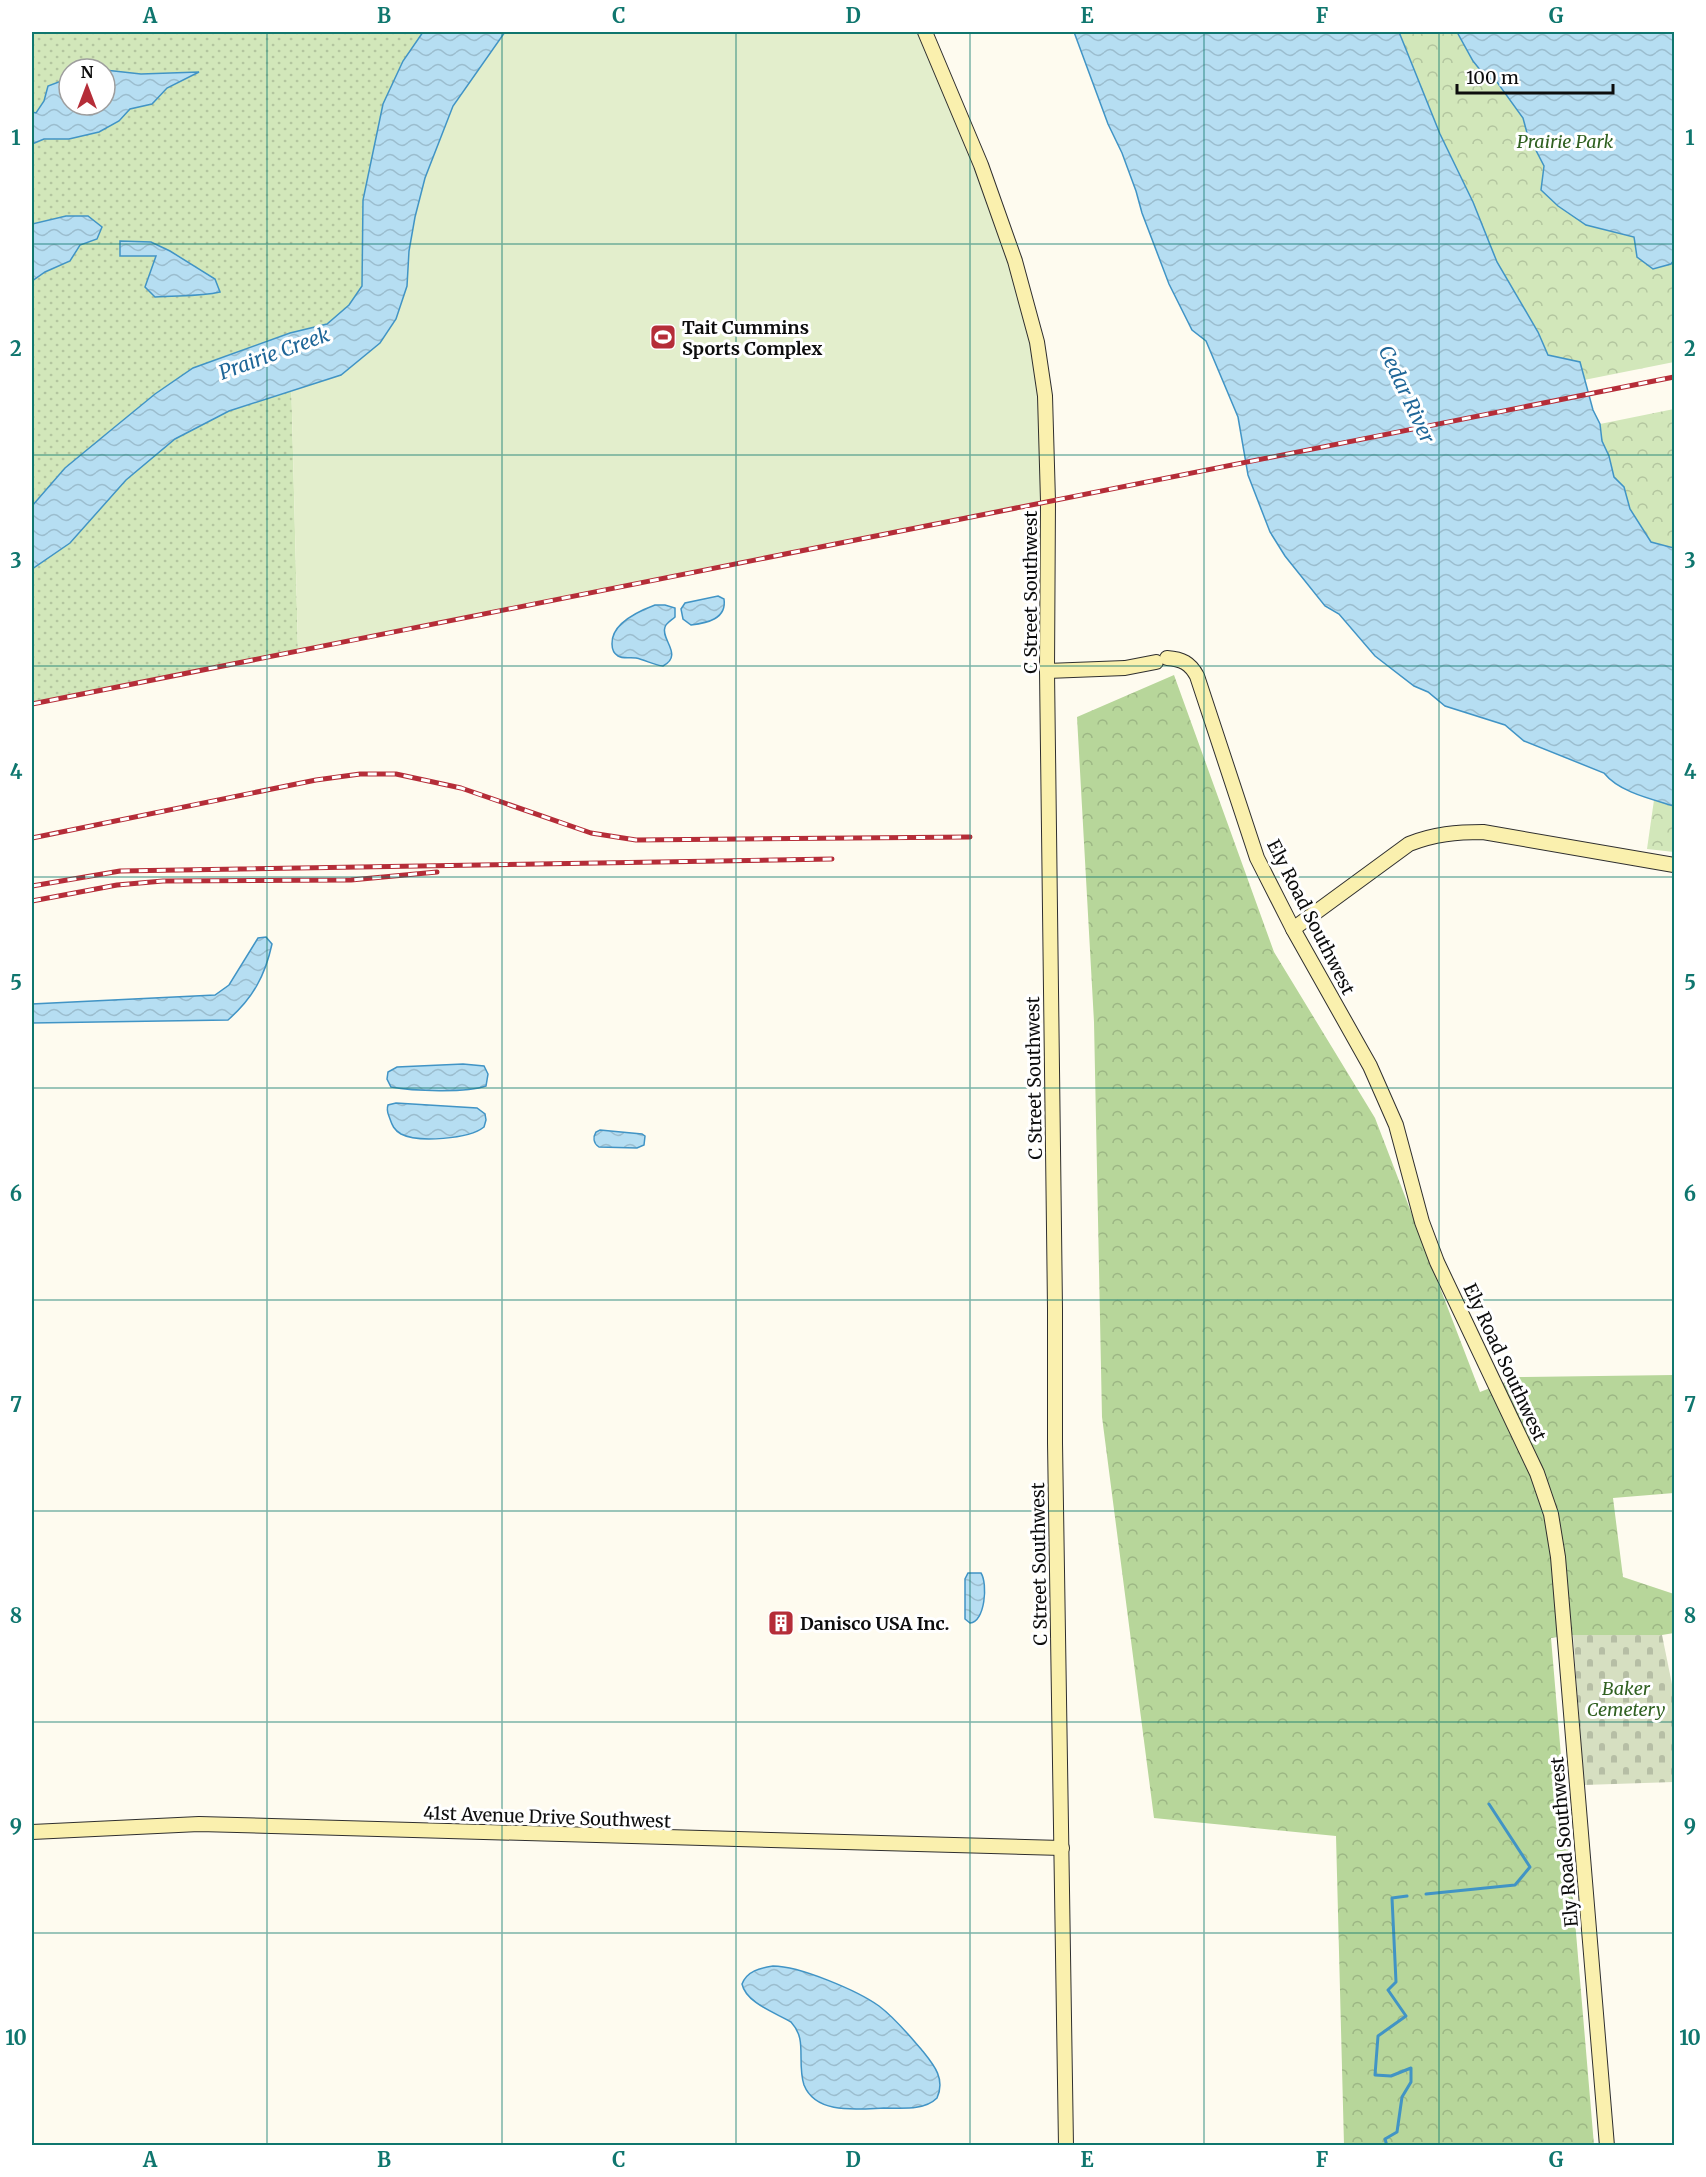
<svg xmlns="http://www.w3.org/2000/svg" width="1706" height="2177" font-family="Merriweather,serif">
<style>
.grass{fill:url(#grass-dots);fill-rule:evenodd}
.forest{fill:url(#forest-crowns)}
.cemetery{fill:url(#cemetery-stones)}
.park{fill:url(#park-crowns)}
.pitch{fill:#e3eecc}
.water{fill:url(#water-waves);stroke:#4194c5;stroke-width:1.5}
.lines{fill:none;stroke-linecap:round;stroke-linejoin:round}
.stream{stroke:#4194c5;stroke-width:3}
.secondary-casing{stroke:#2f2f2f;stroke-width:16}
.secondary{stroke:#faf0ae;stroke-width:14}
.rail-casing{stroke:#b52d38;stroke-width:5}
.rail{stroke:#fff;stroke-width:3;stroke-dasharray:9;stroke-linecap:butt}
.grid{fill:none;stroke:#0f766e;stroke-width:1.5;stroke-opacity:0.55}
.labels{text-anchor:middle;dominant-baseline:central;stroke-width:6;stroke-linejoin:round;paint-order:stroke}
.park-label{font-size:18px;font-style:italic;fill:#306121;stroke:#fff}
.poi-label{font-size:18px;font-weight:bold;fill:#0d0d0d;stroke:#fff;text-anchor:start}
.street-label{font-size:18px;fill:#0d0d0d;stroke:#fff}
.water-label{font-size:20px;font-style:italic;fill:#1e6698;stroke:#fff}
.neatline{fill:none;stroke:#0f766e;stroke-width:2}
.grid-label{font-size:20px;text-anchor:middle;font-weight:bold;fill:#0f766e}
</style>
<defs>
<pattern id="grass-dots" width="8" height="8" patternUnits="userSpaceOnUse" patternTransform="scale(1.5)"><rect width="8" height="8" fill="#d2e7ba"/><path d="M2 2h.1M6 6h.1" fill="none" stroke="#b3c59f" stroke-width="1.8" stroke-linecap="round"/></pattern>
<pattern id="forest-crowns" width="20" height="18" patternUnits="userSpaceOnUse" patternTransform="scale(1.5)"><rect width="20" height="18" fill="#b7d69a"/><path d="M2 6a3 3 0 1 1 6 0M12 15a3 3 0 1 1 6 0" fill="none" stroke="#9cb684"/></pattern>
<pattern id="cemetery-stones" width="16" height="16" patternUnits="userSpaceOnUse" patternTransform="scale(1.5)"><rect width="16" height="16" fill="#d6dfc1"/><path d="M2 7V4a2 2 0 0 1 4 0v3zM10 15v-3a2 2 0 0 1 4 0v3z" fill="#b6bea5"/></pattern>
<pattern id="park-crowns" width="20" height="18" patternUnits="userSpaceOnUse" patternTransform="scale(1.5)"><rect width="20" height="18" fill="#d2e7ba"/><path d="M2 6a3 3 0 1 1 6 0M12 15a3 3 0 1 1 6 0" fill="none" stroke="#b3c59f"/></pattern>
<pattern id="water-waves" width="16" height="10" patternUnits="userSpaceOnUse" patternTransform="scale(1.5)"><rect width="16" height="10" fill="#b6def2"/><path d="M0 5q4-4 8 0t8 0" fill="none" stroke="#9bbdce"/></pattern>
</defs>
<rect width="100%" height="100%" fill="#fefbef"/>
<!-- grass -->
<path class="grass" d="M32 32H423L403 61 363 200 362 286 349 306 327 324 290 333 298 651 32 704ZM69 69H105V105H69Z"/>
<!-- forest -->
<polygon class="forest" points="1174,675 1274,952 1375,1118 1480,1392 1518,1377 1674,1375 1674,1493 1613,1498 1623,1577 1674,1594 1674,1633 1662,1635 1573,1635 1551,1638 1594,2145 1344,2145 1336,1836 1154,1818 1102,1417 1094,1022 1077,717"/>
<!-- cemetery -->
<polygon class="cemetery" points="1573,1635 1662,1635 1674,1694 1674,1782 1584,1785"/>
<!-- park -->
<g class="park">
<polygon points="1399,32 1674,32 1674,362 1584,380 1580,362 1548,355 1538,332 1497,262 1473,202 1440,134"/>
<polygon points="1674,409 1674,548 1651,542 1630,509 1624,487 1614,477 1609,456 1602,441 1600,424"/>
<polygon points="1654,800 1674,806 1674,852 1647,849"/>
</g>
<!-- pitch -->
<polygon class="pitch" points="423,32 925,32 954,97 1037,342 1048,501 298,651 290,333 327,324 349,306 362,286 363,200 383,104 403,61"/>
<!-- water -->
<g class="water">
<polygon points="423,32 505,32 453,106 425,178 415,217 409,251 407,286 396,319 380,343 341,375 229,411 175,439 126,480 70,543 32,569 32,506 65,468 105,435 155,394 193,368 290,333 327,324 349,305 362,286 363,200 383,104 403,61"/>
<path d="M1074 32H1399L1440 134 1473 202 1497 262 1538 332 1548 355 1580 362 1593 410 1600 424 1602 441 1609 456 1614 477 1624 487 1630 509 1651 542 1674 548V806C1651 799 1619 792 1604 773L1524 741 1505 725 1445 706 1428 692 1414 686 1375 656 1339 614 1325 606 1285 556 1270 532 1248 475 1238 417 1206 341 1192 330 1169 284 1142 213 1136 191 1122 153 1108 124Z"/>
<polygon points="1457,32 1674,32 1674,260 1671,264 1653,269 1637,257 1634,237 1586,225 1558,206 1541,190 1544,166 1527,133 1523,118 1497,82 1485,76 1473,61"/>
<polygon points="105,70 141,74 199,72 167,88 152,104 130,109 119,121 99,132 69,139 44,139 32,144 32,112 36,113 44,101 48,86 69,78 69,105 105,105"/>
<polygon points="66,216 88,216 102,227 97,239 80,245 70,261 45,272 32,281 32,224"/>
<path d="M120 241 151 242 170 251 215 279 220 292C199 297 177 295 155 297L145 287 156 256H120Z"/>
<path d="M718 596 724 599C727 619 707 623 691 625L683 619 681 609 685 603Z"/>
<path d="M655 605H665L675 608V617C672 620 666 623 665 627 660 639 684 655 663 666 653 665 646 660 636 658 630 657 623 659 618 656 613 653 612 649 612 644 611 623 639 611 655 605Z"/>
<path d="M266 937 272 944C265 976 253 998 228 1020L32 1023V1004L215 995 229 985 258 938Z"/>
<path d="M463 1064 484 1066 488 1074 486 1086C467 1093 412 1091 391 1087L387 1079 388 1072 397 1067Z"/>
<path d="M396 1103 477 1108 485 1114 486 1120 484 1127C469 1139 418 1143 401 1134 394 1130 392 1125 390 1119 388 1113 386 1111 388 1105Z"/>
<path d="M600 1130 642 1134 645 1136 644 1145 637 1148 599 1147C593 1143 593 1137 596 1132Z"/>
<path d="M968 1573H981C988 1584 985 1622 970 1623L965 1619V1579Z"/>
<path d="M773 1966C800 1966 858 1991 879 2006 895 2018 908 2034 921 2049 933 2064 946 2078 937 2098 924 2111 901 2108 884 2108 858 2109 816 2115 804 2085 801 2076 801 2066 801 2057 801 2043 801 2033 791 2022 776 2013 746 2003 742 1984 747 1971 760 1968 773 1966Z"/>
</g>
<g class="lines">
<!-- stream -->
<g class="stream">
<polyline points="1426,1894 1515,1885 1530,1867 1489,1804"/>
<polyline points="1387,2146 1385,2139 1397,2132 1402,2097 1411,2082 1411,2068 1391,2076 1375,2075 1378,2036 1406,2016 1388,1990 1396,1982 1392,1898 1407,1896"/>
</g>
<defs>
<g id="secondary">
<polyline points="925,32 981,165 1015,261 1037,342 1045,396 1048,501 1047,671 1055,1308 1055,1443 1066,2146"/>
<path d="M1167 658C1182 659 1190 663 1197 676L1257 858 1293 929 1370 1066 1396 1125 1422 1222 1437 1262 1537 1473 1551 1514 1558 1557 1607 2146"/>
<polyline points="1047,671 1125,668 1156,662"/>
<path d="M1293 929 1409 844C1434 834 1457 832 1483 832L1674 865"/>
<polyline points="32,1832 199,1824 1062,1848"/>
</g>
</defs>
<!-- secondary casing -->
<use href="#secondary" class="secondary-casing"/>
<!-- secondary -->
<use href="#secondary" class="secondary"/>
<defs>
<g id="rail">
<polyline points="32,704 1674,377"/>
<polyline points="32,838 316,780 360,774 396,774 461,788 591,833 636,840 970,837"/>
<polyline points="32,886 120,871 832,859"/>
<polyline points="32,901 117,885 163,881 351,880 437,872"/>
</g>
</defs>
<!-- rail casing -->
<use href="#rail" class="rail-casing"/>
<!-- rail -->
<use href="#rail" class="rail"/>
</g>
<!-- grid -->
<path class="grid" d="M267 32V2146M502 32V2146M736 32V2146M970 32V2146M1204 32V2146M1439 32V2146M32 244H1674M32 455H1674M32 666H1674M32 877H1674M32 1088H1674M32 1300H1674M32 1511H1674M32 1722H1674M32 1933H1674"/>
<!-- icons -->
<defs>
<symbol id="stadium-square" viewBox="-11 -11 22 22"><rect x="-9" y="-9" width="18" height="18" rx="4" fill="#b52d38" stroke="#fff"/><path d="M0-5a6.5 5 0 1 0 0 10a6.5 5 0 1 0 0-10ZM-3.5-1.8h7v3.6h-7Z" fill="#fff"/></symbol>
<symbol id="building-square" viewBox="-11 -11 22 22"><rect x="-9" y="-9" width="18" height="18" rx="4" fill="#b52d38" stroke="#fff"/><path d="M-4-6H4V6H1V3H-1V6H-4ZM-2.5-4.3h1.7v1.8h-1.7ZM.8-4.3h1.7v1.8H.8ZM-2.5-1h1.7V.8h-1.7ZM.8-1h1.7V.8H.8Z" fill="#fff"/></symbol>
</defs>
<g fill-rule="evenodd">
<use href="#stadium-square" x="648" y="322" width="30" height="30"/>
<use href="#building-square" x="766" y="1608" width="30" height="30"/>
</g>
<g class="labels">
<!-- park labels -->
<g class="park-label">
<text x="1565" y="141">Prairie Park</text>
<text x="1626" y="1688">Baker<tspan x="1626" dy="21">Cemetery</tspan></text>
</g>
<!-- poi labels -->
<g class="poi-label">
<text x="682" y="327">Tait Cummins<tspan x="682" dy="21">Sports Complex</tspan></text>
<text x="800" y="1623">Danisco USA Inc.</text>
</g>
<!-- street labels -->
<g class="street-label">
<text transform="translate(1030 592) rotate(-90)">C Street Southwest</text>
<text transform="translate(1311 917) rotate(63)">Ely Road Southwest</text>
<text transform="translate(1034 1078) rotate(-91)">C Street Southwest</text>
<text transform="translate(1505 1362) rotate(65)">Ely Road Southwest</text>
<text transform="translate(1039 1564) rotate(-91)">C Street Southwest</text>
<text transform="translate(547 1817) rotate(2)">41st Avenue Drive Southwest</text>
<text transform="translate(1564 1842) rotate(-95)">Ely Road Southwest</text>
</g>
<!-- water labels -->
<g class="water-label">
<text transform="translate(274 353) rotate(-20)">Prairie Creek</text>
<text transform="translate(1407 394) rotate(65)">Cedar River</text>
</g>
</g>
<!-- border -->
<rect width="1706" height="2177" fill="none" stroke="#ffffff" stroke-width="66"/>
<!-- north arrow -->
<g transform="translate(87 87)"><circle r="28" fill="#ffffff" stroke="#9e9e9e" stroke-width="1.5"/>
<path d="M0-4.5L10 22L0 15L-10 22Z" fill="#b52d38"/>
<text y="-9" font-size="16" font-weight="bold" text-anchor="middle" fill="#0d0d0d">N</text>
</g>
<!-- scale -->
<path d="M1457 84v9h156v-9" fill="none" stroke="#0d0d0d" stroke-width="3"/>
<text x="1466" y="84" font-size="18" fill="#0d0d0d" stroke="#ffffff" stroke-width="4.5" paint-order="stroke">100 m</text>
<rect x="33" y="33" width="1640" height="2111" class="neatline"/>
<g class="grid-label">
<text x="150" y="23">A</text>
<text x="384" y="23">B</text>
<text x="619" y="23">C</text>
<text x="853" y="23">D</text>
<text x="1087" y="23">E</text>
<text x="1322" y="23">F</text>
<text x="1556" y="23">G</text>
<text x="16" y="145">1</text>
<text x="1690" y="145">1</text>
<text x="16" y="356">2</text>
<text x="1690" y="356">2</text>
<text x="16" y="568">3</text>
<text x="1690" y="568">3</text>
<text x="16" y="779">4</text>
<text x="1690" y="779">4</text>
<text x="16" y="990">5</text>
<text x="1690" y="990">5</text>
<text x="16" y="1201">6</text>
<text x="1690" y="1201">6</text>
<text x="16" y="1412">7</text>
<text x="1690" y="1412">7</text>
<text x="16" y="1623">8</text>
<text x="1690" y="1623">8</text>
<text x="16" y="1834">9</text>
<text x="1690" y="1834">9</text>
<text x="16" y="2045">10</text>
<text x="1690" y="2045">10</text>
<text x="150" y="2167">A</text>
<text x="384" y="2167">B</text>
<text x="619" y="2167">C</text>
<text x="853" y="2167">D</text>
<text x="1087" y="2167">E</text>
<text x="1322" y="2167">F</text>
<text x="1556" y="2167">G</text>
</g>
</svg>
